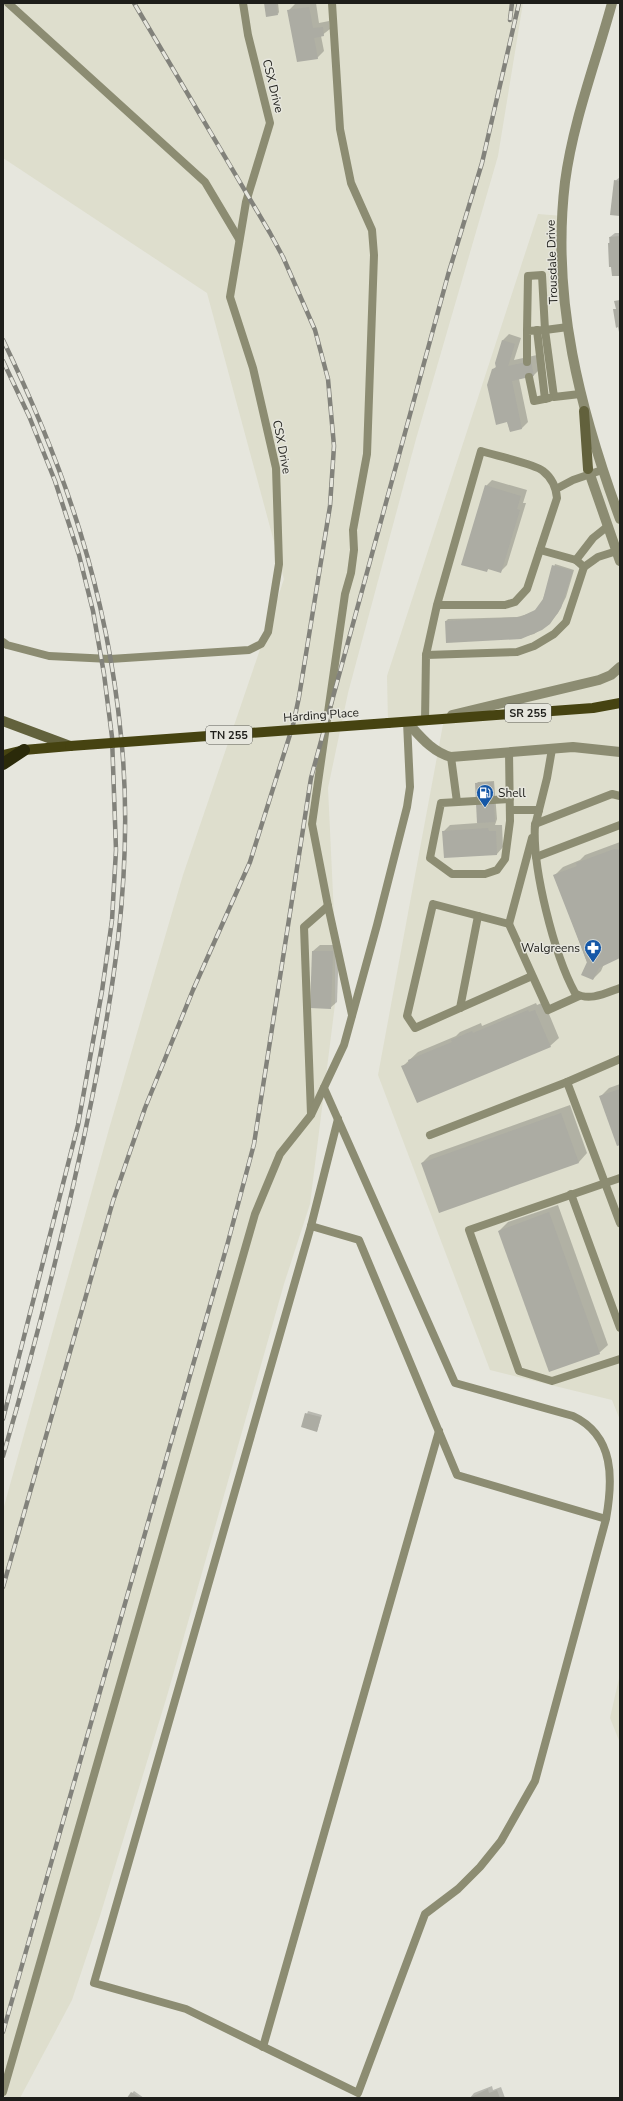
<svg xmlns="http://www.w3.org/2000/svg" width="623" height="2101" font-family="'Nunito Sans',sans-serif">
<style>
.built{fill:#dedecd}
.shadow{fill:#0003}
.building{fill:#acaca3}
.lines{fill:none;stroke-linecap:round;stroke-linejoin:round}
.service{stroke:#8c8c72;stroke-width:8}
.tertiary{stroke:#8c8c72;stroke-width:10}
.secondary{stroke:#62613c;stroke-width:10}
.primary{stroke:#464311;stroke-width:10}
.motorway{stroke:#2b2a0a;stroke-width:12}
.rail-casing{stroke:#82827b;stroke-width:4.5}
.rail{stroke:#e6e6dd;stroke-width:3;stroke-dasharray:9;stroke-linecap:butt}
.primary-bridge{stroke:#464311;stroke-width:10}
.labels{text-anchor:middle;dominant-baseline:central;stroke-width:3;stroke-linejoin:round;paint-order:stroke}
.shield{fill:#e6e6dd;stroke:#5a5a54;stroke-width:1}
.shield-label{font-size:11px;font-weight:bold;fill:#1e1e1a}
.street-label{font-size:12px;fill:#1e1e1a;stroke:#e6e6dd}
.poi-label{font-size:12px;fill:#1e1e1a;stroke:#e6e6dd;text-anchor:start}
</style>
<rect width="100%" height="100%" fill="#e6e6dd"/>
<!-- built -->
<g class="built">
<polygon points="3,3 523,3 498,156 416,439 348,693 328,788 335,937 335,1004 310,1204 284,1284 167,1696 100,1916 72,2000 20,2098 3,2098 3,1510 109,1129 183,875 284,579 207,293 3,158"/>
<polygon points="538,214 563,216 572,352 620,519 620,1420 612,1400 490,1370 378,1075 444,719 388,723 387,676"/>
<polygon points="620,1674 620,1743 610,1718"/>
</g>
<!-- shadow -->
<g class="shadow">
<polygon points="265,3 278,3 279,12 278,14"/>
<polygon points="303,3 316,3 319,23 329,21 330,29 321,36 324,51 317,58 288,11 295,4"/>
<polygon points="620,177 620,215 615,181"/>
<polygon points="615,233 620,233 620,275 609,244 610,237"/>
<polygon points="509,334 521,338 514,360 537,355 540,369 534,375 519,379 528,422 522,428 510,431 492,370 497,366 503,340"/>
<polygon points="492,480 527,490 523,503 526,503 507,565 500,572 489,568 486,571 486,486"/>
<polygon points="555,564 574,570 566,597 558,613 549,624 534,634 515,639 446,621 448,619 517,617 532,613 541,605"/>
<polygon points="494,781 497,819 495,825 502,825 503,847 497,854 445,857 443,832 450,825 478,823 476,784 478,782"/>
<polygon points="620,842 620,957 604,964 601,971 593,979 555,875 563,867 580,860 585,855"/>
<polygon points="320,945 339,945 337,1002 330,1008 313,951"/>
<polygon points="544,1002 559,1038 550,1046 403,1066 418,1052 456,1036 460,1032 481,1023 482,1026 536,1003 537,1005"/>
<polygon points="620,1084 620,1144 600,1097 609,1088"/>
<polygon points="570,1105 587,1153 579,1162 422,1163 430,1155"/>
<polygon points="558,1205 608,1345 599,1353 499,1231 508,1222"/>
<polygon points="308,1411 322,1415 317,1431 303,1427"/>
<polygon points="492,2086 493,2090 501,2087 505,2098 470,2098 474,2093"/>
<polygon points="134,2091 144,2098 128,2098"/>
</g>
<!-- building -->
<g class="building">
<polygon points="264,3 276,3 278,15 266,17"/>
<polygon points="309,7 313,28 323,27 324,36 314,38 318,59 297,62 287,10"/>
<polygon points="614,180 620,181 620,216 610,215"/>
<polygon points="620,236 620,276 612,276 611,267 609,267 608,243 610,243 609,237"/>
<polygon points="620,300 620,332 619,332 618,327 616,328 613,309 616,309 614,301"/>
<polygon points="502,340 515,344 508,366 531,361 534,376 512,381 522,429 510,432 507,422 496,425 487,385 492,369 496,368 495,363"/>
<polygon points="485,485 521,496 517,509 520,510 501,573 488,569 487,572 461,565"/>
<polygon points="552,565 573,571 561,608 550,624 542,630 521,639 446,643 445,621 520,617 535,610 543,599"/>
<polygon points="493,782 495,822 477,823 475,783"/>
<polygon points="488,828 489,831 496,831 497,855 444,858 442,831"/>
<polygon points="614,849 620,850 620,958 599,968 593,980 581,975 587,962 553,875 577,866 576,863"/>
<polygon points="312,951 333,951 331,1009 310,1008"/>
<polygon points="528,1010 529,1012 535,1010 551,1047 417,1103 401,1066 409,1063 408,1060 452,1042 451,1040 472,1031 473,1033"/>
<polygon points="620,1089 620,1145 617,1146 599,1096"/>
<polygon points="561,1113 579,1163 439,1213 421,1163"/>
<polygon points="549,1212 600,1354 549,1372 498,1231"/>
<polygon points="305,1413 321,1417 317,1432 301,1427"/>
<polygon points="488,2089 489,2093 497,2090 500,2098 469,2098"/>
<polygon points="131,2092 141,2098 127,2098"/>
</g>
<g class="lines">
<!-- service -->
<g class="service">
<polyline points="8,3 205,182 239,239"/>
<polyline points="537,330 545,399"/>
<polyline points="527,331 528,276 542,275 545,330 568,327"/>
<polyline points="527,362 527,331 545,330 554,397 580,394"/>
<polyline points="529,377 534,401 549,398"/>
<polyline points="556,489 573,480 602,470"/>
<polyline points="540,550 576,560 584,567"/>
<polyline points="576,560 593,538 608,526"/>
<polyline points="3,642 7,645 49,656 110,659 249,650 261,644 268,632 279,564 276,468 253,368 230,297 246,202 270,123 248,35 243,3"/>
<path d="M426 655 437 605 481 451C493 455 535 464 543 471 552 478 556 487 557 498L527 589 515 602 505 605H437"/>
<polyline points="425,721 426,655 517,652 534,646 554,634 566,622 584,567 598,557 620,550"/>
<polyline points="509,752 510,821 505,859 497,870 485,874 452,874 430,858 441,803 510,799"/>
<polyline points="451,757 457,802"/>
<path d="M620 796 612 794 535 824C532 868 554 954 575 993 589 1002 606 993 620 988"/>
<polyline points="510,810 539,810"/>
<polyline points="535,826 547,778 552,749"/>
<polyline points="536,857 620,825"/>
<polyline points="328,906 312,824 345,594 351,573 354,550 353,530 367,454 374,255 372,230 351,183 340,129 332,3"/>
<polyline points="509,924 532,838"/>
<polyline points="532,976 415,1028 407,1016 433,904 509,924 548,1010 579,996"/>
<polyline points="460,1008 478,916"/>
<polyline points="567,1082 620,1059"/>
<path d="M324 1088 455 1383 573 1416C615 1436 613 1480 606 1519L535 1781 501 1841 480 1867 458 1889 425 1914 358 2093 186 2009 94 1983 311 1226 359 1240 457 1475 606 1519"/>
<polyline points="311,1114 304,927 328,906 352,1015"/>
<polyline points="430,1135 567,1082 620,1223"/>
<polyline points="620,1178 469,1230 519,1371 552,1381 620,1359"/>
<polyline points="571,1194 620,1328"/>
<polyline points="311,1226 338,1119"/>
<polyline points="263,2047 439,1431"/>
<polyline points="3,2092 255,1214 280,1154 311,1115 344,1045 377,925 407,807 410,787 407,722"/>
</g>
<!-- tertiary -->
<g class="tertiary">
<path d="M612 3C596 62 573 121 565 182 551 299 580 410 620 519"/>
<polyline points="588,469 620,561"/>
<polyline points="452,715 599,680 611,675 620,667"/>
<path d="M407 722C420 736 432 752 451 757L573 747 620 752"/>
</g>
<!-- secondary -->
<g class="secondary">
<polyline points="584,411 588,469"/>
<polyline points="3,721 70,746"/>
</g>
<!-- primary -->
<g class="primary">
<polyline points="388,723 593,708 620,703"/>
<polyline points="3,755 24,750 70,746"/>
</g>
<!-- motorway -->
<polyline class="motorway" points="3,764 24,750"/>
<defs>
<g id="rail">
<polyline points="510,20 512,3"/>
<path d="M3 340C66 470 107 592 121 736 135 871 112 1005 84 1137 61 1244 34 1350 3 1456"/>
<polyline points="3,361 29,416 55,481 79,555 93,611 104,674 112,737 116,850 112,920 102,991 78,1125 3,1419"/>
<polyline points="3,1587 113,1201 145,1108 193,990 250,862 293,725 299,697 330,506 334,446 328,379 315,330 283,257 270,233 134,3"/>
<polyline points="3,2032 228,1242 254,1144 311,778 448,275 482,163 519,3"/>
</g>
</defs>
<!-- rail casing -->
<use href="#rail" class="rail-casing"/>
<!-- rail -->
<use href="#rail" class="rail"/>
<!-- primary-bridge -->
<polyline class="primary-bridge" points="70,746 388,723"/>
</g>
<!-- icons -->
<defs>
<symbol id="fuel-pin" viewBox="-11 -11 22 30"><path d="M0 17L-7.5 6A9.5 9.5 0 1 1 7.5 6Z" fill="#1557a7" stroke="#e6e6dd"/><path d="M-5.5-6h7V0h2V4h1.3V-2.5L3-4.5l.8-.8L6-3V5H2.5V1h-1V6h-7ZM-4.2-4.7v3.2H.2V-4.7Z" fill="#fff"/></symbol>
<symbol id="pharmacy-pin" viewBox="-11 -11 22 30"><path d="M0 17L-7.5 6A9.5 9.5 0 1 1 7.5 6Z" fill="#1557a7" stroke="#e6e6dd"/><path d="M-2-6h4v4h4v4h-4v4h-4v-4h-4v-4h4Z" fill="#fff"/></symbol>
</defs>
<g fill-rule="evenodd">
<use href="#fuel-pin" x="475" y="783" width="20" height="27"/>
<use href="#pharmacy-pin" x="583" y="938" width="20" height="27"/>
</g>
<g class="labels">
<!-- shield labels -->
<g class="shield">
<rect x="505" y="704" width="46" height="18" rx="3"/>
<rect x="206" y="726" width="46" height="18" rx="3"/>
</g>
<g class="shield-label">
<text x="528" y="713">SR 255</text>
<text x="229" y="735">TN 255</text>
</g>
<!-- street labels -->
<g class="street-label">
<text transform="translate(273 86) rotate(76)">CSX Drive</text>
<text transform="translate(552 262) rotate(-92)">Trousdale Drive</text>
<text transform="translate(282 447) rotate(79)">CSX Drive</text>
<text transform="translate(321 715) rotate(-4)">Harding Place</text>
</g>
<!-- poi labels -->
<g class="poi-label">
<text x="498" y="793">Shell</text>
<text x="580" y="948" text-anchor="end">Walgreens</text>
</g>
</g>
<!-- border -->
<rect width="623" height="2101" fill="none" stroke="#1e1e1a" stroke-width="8"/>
</svg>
